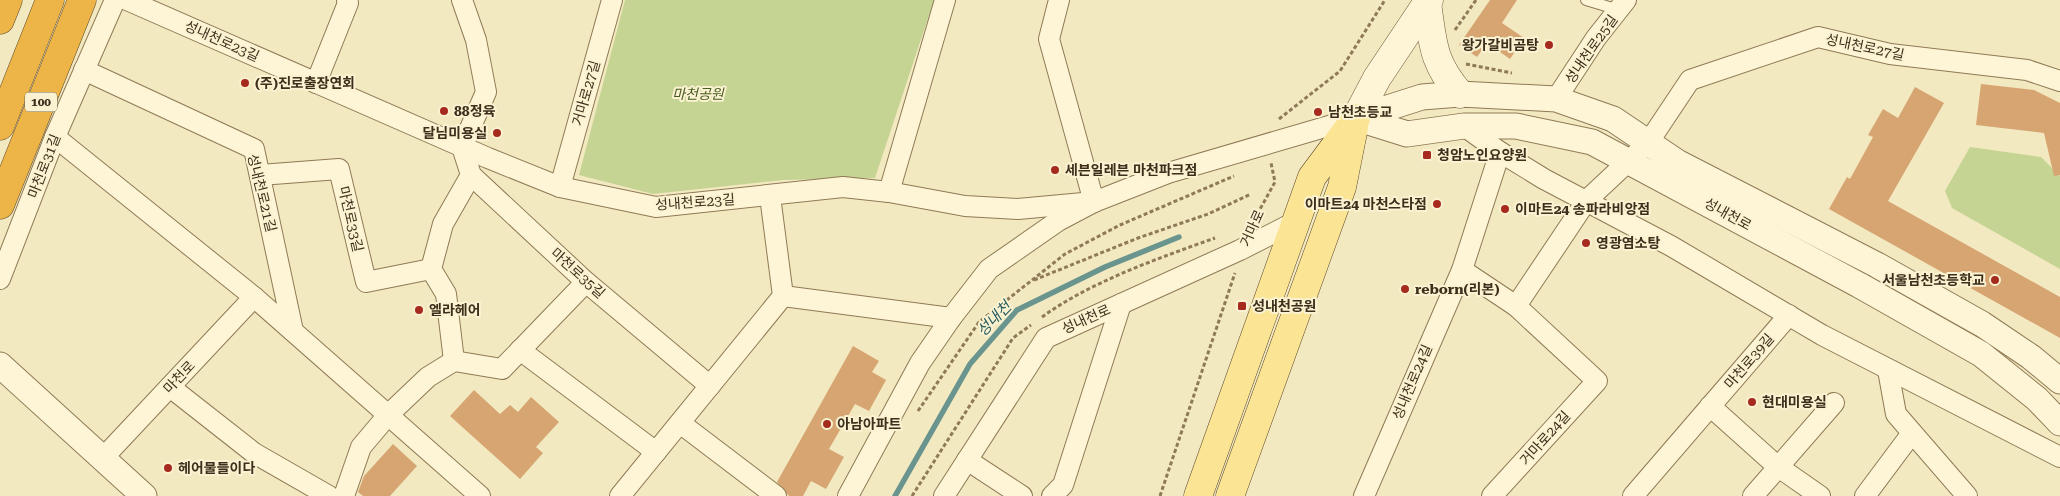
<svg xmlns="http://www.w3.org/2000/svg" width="2060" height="496" font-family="'Roboto Serif','Noto Sans KR',serif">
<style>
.green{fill:#c5d393}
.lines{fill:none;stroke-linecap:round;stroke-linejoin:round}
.stream{stroke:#69958e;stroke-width:5.5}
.building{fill:#d6a572}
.service-casing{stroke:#8f7a56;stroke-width:12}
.minor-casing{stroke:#8f7a56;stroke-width:22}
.tertiary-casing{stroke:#8f7a56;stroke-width:27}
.secondary-casing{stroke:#715a39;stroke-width:29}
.primary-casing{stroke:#5c472b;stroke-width:29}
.motorway-casing{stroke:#5c472b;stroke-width:29}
.path{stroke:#8f7a56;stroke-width:3;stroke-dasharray:4 2.5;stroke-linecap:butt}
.service{stroke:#fdf5d5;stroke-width:10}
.minor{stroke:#fdf5d5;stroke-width:20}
.tertiary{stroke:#fdf5d5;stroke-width:25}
.secondary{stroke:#fdf5d5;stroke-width:28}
.primary{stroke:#fbe594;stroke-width:28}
.motorway{stroke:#edb447;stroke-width:28}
.poi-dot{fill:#a62a1e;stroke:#faf2d1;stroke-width:2}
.labels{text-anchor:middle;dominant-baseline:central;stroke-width:4;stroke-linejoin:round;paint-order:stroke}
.shield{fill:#faf2d1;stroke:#766a52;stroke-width:1}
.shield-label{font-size:12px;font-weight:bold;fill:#3d2f1c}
.street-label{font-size:14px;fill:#3d2f1c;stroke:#faf2d1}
.poi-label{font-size:14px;font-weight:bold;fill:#3d2f1c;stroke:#faf2d1;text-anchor:start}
.park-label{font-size:14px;font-style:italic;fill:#475c20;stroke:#faf2d1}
.water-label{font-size:15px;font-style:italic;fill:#295d5f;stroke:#faf2d1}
</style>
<rect width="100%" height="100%" fill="#f3e9c1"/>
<!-- green -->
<g class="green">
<polygon points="625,0 934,0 875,178 783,180 653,194 579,175"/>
<polygon points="1970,147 2041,157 2060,176 2060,269 1952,208 1945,191"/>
</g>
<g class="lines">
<!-- stream -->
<polyline class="stream" points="895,496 970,364 1017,310 1105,267 1179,237"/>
</g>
<!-- building -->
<g class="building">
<polygon points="1490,0 1517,0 1502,23 1524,38 1510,59 1487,43 1477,57 1459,45"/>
<polygon points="1981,84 2034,90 2060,103 2060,175 2054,176 2044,133 1976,125"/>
<polygon points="1915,87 1944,103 1888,201 2060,297 2060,338 1829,209 1847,177 1850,179 1873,137 1868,135 1883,109 1898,118"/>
<polygon points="853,346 879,361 872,372 886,380 869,411 855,404 829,449 844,457 826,489 811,481 803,496 789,496 777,482"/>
<polygon points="474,390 500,414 510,405 518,412 531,397 559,422 536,447 543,453 520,479 450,416"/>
<polygon points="393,444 417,466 390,496 363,496 358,492 364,476"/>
</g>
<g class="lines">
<defs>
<polyline id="service" points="1586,0 1619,10"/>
<g id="minor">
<polyline points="127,0 488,158 560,187 656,207 843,187 889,192 965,206 1018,209 1094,202"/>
<polyline points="462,0 476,40 486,92 462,147 471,175 586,282 710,386"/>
<polyline points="1059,0 1049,39 1094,202"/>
<polyline points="84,70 254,149 293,331"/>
<polyline points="316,83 348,3 347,0"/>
<polyline points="1556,99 1596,38 1626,0"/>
<polyline points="1464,126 1500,152 1544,179 1671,246 1822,335 2060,457"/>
<polyline points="55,137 254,297 480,496"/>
<polyline points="260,175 339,169 366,282 431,269"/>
<polyline points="560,187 612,0"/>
<polyline points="889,192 945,0"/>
<polyline points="1462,270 1516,306 1597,381 1492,496"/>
<polyline points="0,279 55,137 115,0"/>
<polyline points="783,296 951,318"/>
<polyline points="1516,306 1587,200 1648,143 1690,80 1818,37 1890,54 2027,70 2060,81"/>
<polyline points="520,350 656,452"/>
<polyline points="454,361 446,294 431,269 443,224 471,175"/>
<polyline points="1888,370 1896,414 1967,496"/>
<polyline points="170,387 254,453 329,496"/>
<polyline points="1710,406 1777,466 1820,496"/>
<polyline points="680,423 776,496"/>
<polyline points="103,458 254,297"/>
<polyline points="967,460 1022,496"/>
<polyline points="344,496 361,447 388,415 428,377 454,361 502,369 586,282"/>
<polyline points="620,496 783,296 770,196"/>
<polyline points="848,496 920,363 951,318 989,269 1058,221 1094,202 1168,173 1356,118"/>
<polyline points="944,496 1046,338 1240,250 1297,221"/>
<polyline points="1052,496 1063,485 1121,304"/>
<polyline points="1364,496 1462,270 1500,152"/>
<polyline points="1633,496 1789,315"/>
<polyline points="1753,496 1834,403"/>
<polyline points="1865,496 1912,433"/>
</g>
<g id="tertiary">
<polyline points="1356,118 1407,134 1464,126 1516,126 1592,142 1859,285 1981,354 2037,399 2060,423"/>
<polyline points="1356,118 1422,97 1460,94 1556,99 1613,119 1677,162 1877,265 1982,324 2031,357 2060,381"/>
<polyline points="0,365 144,496"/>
</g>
<g id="secondary">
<path d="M1427 3C1433 43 1432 62 1460 94"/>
<polyline points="1356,118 1377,78 1429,0"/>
</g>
<g id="primary">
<polyline points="1198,496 1312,177 1356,118"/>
<polyline points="1230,496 1342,187 1354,127"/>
</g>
<g id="motorway">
<polyline points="0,20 8,0"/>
<polyline points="0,126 50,0"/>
<polyline points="0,205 82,0"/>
</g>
</defs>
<!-- service casing -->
<use href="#service" class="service-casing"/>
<!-- minor casing -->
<use href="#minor" class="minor-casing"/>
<!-- tertiary casing -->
<use href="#tertiary" class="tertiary-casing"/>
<!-- secondary casing -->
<use href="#secondary" class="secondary-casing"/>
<!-- primary casing -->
<use href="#primary" class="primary-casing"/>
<!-- motorway casing -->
<use href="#motorway" class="motorway-casing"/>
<!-- path -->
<g class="path">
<polyline points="1455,30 1476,0"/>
<polyline points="1466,64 1512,73"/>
<polyline points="1279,119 1340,71 1385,0"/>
<polyline points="1254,220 1275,182 1271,163"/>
<polyline points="1034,280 1138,238 1208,214 1251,194"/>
<path d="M1042 317C1090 282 1159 258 1215 238"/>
<polyline points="918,411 979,322 1065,254 1120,225 1234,176"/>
<polyline points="912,496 1013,338 1031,325"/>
<polyline points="1160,496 1235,273"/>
</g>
<!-- service -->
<use href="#service" class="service"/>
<!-- minor -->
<use href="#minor" class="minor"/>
<!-- tertiary -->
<use href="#tertiary" class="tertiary"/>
<!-- secondary -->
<use href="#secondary" class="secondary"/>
<!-- primary -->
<use href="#primary" class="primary"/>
<!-- motorway -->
<use href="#motorway" class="motorway"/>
</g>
<!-- markers -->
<g class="poi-dot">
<circle cx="1549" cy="45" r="5"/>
<circle cx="245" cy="83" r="5"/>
<circle cx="444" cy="111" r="5"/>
<circle cx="1318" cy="112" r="5"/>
<circle cx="497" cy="133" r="5"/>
<rect x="1422" y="150" width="10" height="10" rx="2.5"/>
<circle cx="1055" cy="170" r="5"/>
<circle cx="1437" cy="204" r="5"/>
<circle cx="1505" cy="209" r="5"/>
<circle cx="1586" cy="243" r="5"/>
<circle cx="1995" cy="280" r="5"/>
<circle cx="1405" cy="289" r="5"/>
<rect x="1237" y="301" width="10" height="10" rx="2.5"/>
<circle cx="419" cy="310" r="5"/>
<circle cx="1752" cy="402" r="5"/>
<circle cx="827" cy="424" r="5"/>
<circle cx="168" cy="468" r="5"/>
</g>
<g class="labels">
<!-- shield labels -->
<rect class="shield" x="25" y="92.5" width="32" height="19" rx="4"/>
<g class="shield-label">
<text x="41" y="102">100</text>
</g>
<!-- street labels -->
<g class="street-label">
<text transform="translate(222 41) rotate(24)">성내천로23길</text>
<text transform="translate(1865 47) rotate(12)">성내천로27길</text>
<text transform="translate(1591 49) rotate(-55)">성내천로25길</text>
<text transform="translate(586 93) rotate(-74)">거마로27길</text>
<text transform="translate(44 166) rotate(-69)">마천로31길</text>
<text transform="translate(262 193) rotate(76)">성내천로21길</text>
<text transform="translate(695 202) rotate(-4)">성내천로23길</text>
<text transform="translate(1728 214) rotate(29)">성내천로</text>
<text transform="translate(351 219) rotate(77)">마천로33길</text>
<text transform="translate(1252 228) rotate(-66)">거마로</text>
<text transform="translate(578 273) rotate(42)">마천로35길</text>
<text transform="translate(1086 319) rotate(-24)">성내천로</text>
<text transform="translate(1749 361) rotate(-49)">마천로39길</text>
<text transform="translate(179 377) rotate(-47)">마천로</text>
<text transform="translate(1412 382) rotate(-67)">성내천로24길</text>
<text transform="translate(1545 438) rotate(-48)">거마로24길</text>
</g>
<!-- poi labels -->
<g class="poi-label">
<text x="1539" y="45" text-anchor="end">왕가갈비곰탕</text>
<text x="255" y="83">(주)진로출장연회</text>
<text x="454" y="111">88정육</text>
<text x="1328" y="112">남천초등교</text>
<text x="487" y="133" text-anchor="end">달님미용실</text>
<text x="1437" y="155">청암노인요양원</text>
<text x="1065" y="170">세븐일레븐 마천파크점</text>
<text x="1427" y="204" text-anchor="end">이마트24 마천스타점</text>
<text x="1515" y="209">이마트24 송파라비앙점</text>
<text x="1596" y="243">영광염소탕</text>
<text x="1985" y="280" text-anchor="end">서울남천초등학교</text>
<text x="1415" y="289">reborn(리본)</text>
<text x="1252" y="306">성내천공원</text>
<text x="429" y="310">엘라헤어</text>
<text x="1762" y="402">현대미용실</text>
<text x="837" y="424">아남아파트</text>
<text x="178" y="468">헤어물들이다</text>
</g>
<!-- park labels -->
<g class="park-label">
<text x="698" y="94">마천공원</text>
</g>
<!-- water labels -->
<g class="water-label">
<text transform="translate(994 319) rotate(-46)">성내천</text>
</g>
</g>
</svg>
